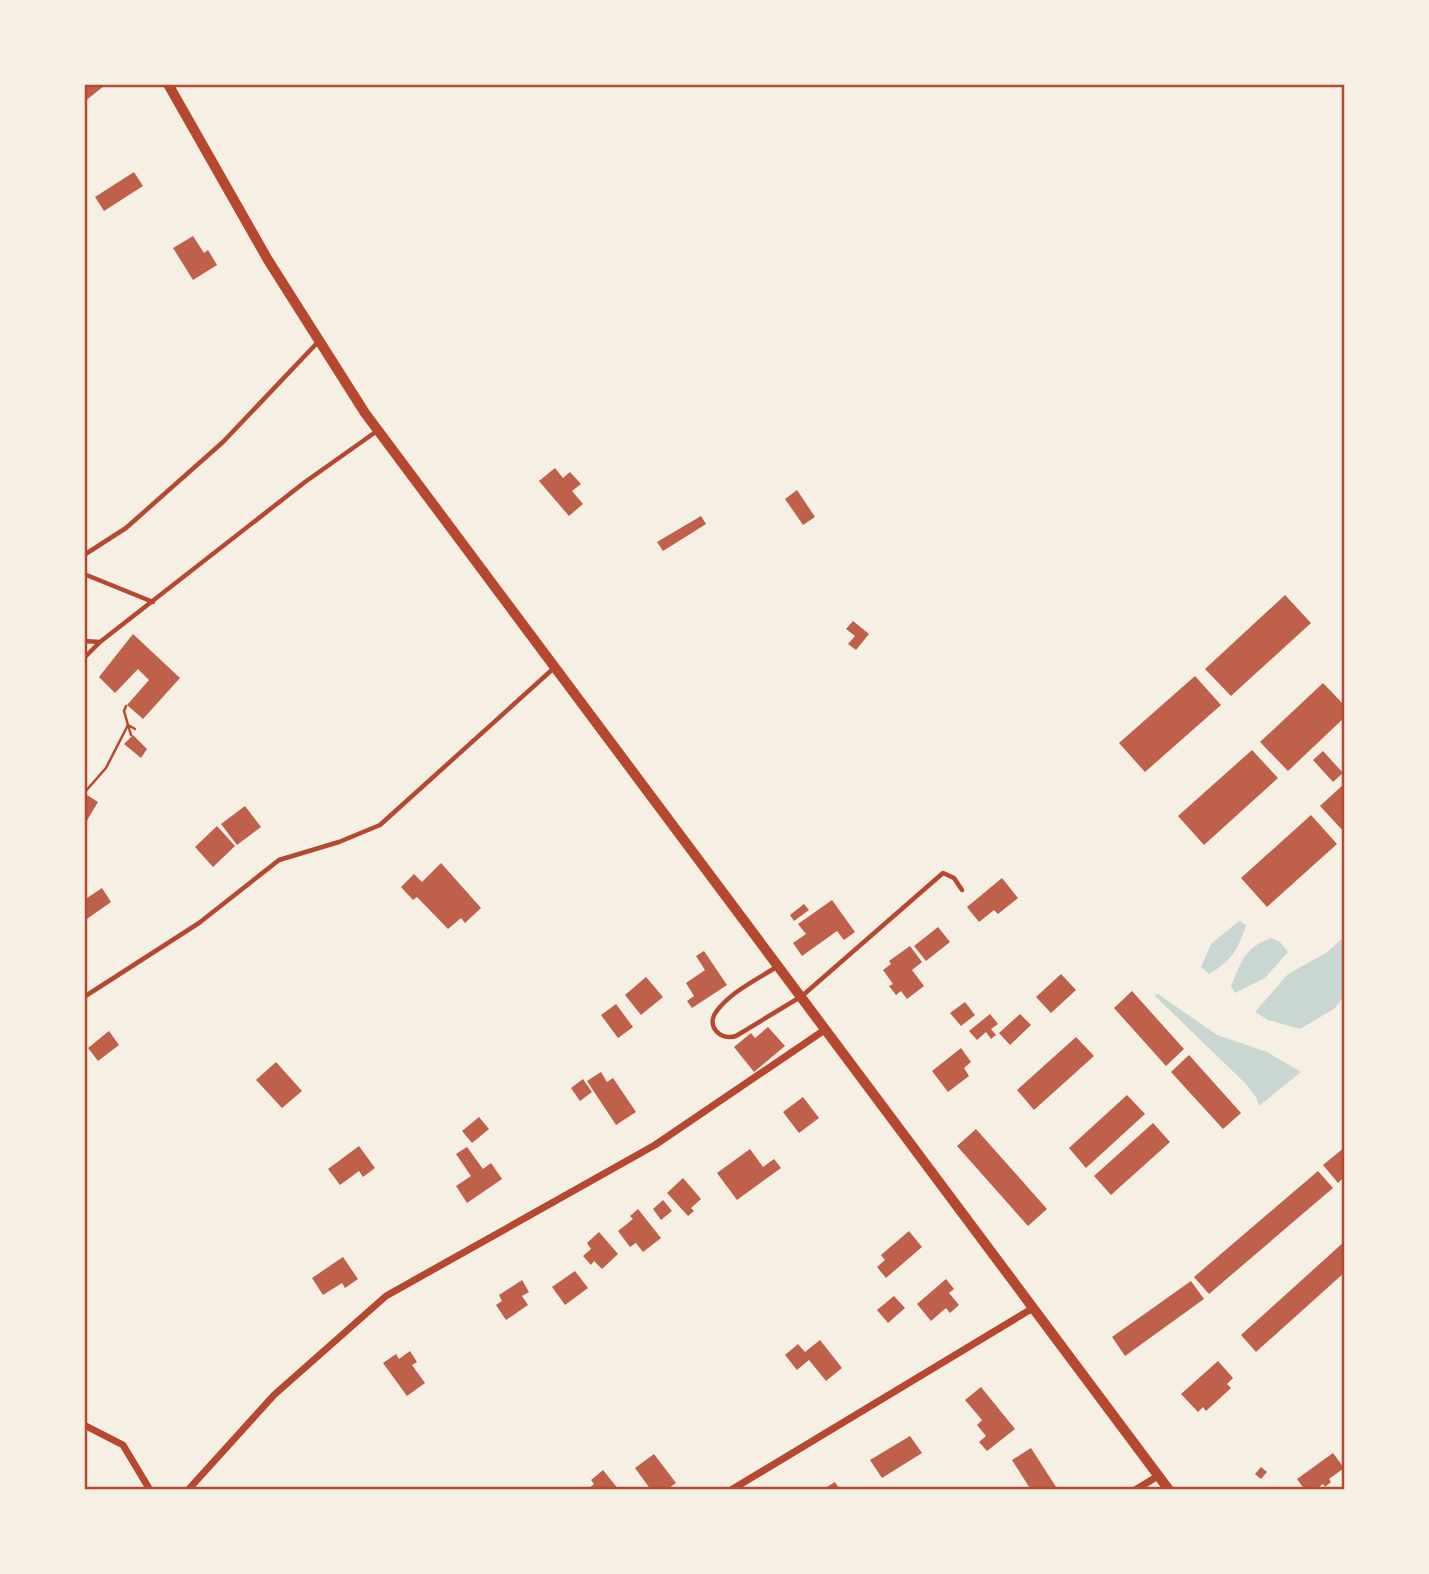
<svg xmlns="http://www.w3.org/2000/svg" width="1429" height="1574" font-family="'Playfair Display',serif">
<style>
.water{fill:#c9d6d2}
.building{fill:#bf614a}
.lines{fill:none;stroke-linecap:round;stroke-linejoin:round}
.path{stroke:#b5482f;stroke-width:2.5}
.service{stroke:#b5482f;stroke-width:4.5}
.minor{stroke:#b5482f;stroke-width:7}
.tertiary{stroke:#b5482f;stroke-width:10}
.neatline{fill:none;stroke:#b5482f;stroke-width:2.5}
</style>
<rect width="100%" height="100%" fill="#f6efe4"/>
<!-- water -->
<g class="water">
<path d="M1239 921 1246 925C1238 950 1232 960 1209 974L1201 967 1211 944Z"/>
<polygon points="1345,936 1345,995 1334,1009 1300,1029 1268,1020 1255,1012 1288,974 1326,953"/>
<path d="M1271 938 1280 942 1288 952 1265 978 1235 993 1231 986C1242 961 1244 948 1271 938Z"/>
<polygon points="1158,994 1217,1035 1267,1052 1301,1072 1259,1106 1256,1097 1245,1083 1154,995"/>
</g>
<!-- building -->
<g class="building">
<polygon points="84,84 103,84 104,86 84,102"/>
<polygon points="134,172 143,186 104,211 95,197"/>
<polygon points="193,236 204,253 208,250 217,265 193,280 173,248"/>
<polygon points="555,468 563,478 570,472 581,484 572,491 583,504 569,516 539,481"/>
<polygon points="797,490 815,517 803,525 785,499"/>
<polygon points="701,516 706,524 663,551 657,542"/>
<polygon points="1285,595 1311,623 1231,696 1205,669"/>
<polygon points="853,621 869,634 856,650 848,644 855,636 846,629"/>
<polygon points="133,634 180,678 143,719 127,705 149,680 138,669 115,693 99,677"/>
<polygon points="1195,676 1221,705 1145,772 1119,743"/>
<polygon points="1323,683 1345,706 1345,717 1288,771 1260,742"/>
<polygon points="133,735 147,749 141,758 124,744"/>
<polygon points="1252,750 1278,778 1204,845 1178,816"/>
<polygon points="1323,751 1343,773 1333,782 1313,760"/>
<polygon points="1345,783 1345,833 1320,806"/>
<polygon points="84,793 98,802 86,822 84,821"/>
<polygon points="245,806 261,827 237,845 221,824"/>
<polygon points="1311,815 1337,844 1267,907 1241,878"/>
<polygon points="217,826 235,846 213,867 195,847"/>
<polygon points="441,863 481,908 465,923 461,918 448,929 417,897 413,900 401,887 414,874 422,882"/>
<polygon points="1002,878 1018,898 998,914 994,910 979,922 967,907"/>
<polygon points="102,888 111,902 84,921 84,900"/>
<polygon points="832,900 855,932 844,940 837,931 802,956 793,943 806,934 798,924"/>
<polygon points="804,904 809,910 794,921 790,915"/>
<polygon points="938,927 950,942 926,961 914,946"/>
<polygon points="910,946 922,962 912,970 924,986 907,999 901,991 896,995 889,986 893,984 883,970 891,964 889,961"/>
<polygon points="704,951 727,985 692,1008 687,1001 694,996 686,983 705,970 696,956"/>
<polygon points="1061,974 1076,990 1051,1013 1036,997"/>
<polygon points="646,977 663,997 641,1015 625,995"/>
<polygon points="1132,991 1184,1049 1166,1066 1114,1008"/>
<polygon points="965,1002 975,1015 961,1026 950,1013"/>
<polygon points="616,1004 633,1027 618,1038 601,1015"/>
<polygon points="990,1014 998,1024 991,1029 996,1035 991,1039 986,1032 977,1040 969,1031"/>
<polygon points="1020,1014 1031,1025 1010,1045 999,1033"/>
<polygon points="768,1027 785,1046 754,1072 734,1047 751,1033 755,1038"/>
<polygon points="109,1031 119,1045 98,1061 88,1048"/>
<polygon points="1076,1037 1094,1056 1034,1110 1017,1090"/>
<polygon points="961,1048 971,1062 964,1068 969,1076 948,1092 932,1071"/>
<polygon points="1189,1055 1241,1113 1223,1129 1171,1072"/>
<polygon points="276,1062 302,1091 282,1108 256,1080"/>
<polygon points="601,1072 607,1082 613,1078 636,1112 616,1125 587,1081"/>
<polygon points="583,1079 592,1092 580,1101 571,1088"/>
<polygon points="1127,1095 1145,1114 1086,1168 1069,1148"/>
<polygon points="803,1097 819,1118 799,1133 783,1112"/>
<polygon points="479,1117 489,1129 472,1143 462,1131"/>
<polygon points="1153,1123 1170,1142 1111,1195 1094,1176"/>
<polygon points="976,1129 1047,1209 1028,1226 957,1146"/>
<polygon points="359,1146 375,1168 363,1177 359,1171 340,1185 328,1169"/>
<polygon points="467,1147 483,1169 491,1163 502,1179 467,1203 456,1186 471,1176 456,1154"/>
<polygon points="1345,1147 1345,1176 1338,1183 1323,1165"/>
<polygon points="750,1149 763,1167 774,1159 781,1168 737,1200 717,1173"/>
<polygon points="1318,1171 1333,1188 1209,1294 1194,1277"/>
<polygon points="683,1178 701,1199 691,1208 694,1211 688,1216 667,1193"/>
<polygon points="663,1200 672,1211 661,1220 653,1209"/>
<polygon points="638,1209 661,1238 643,1252 636,1243 630,1247 618,1231 633,1219 630,1216"/>
<polygon points="909,1231 922,1247 886,1278 877,1267 885,1260 881,1255"/>
<polygon points="599,1232 618,1254 602,1269 594,1261 591,1265 583,1256 591,1249 587,1243"/>
<polygon points="1345,1241 1345,1272 1256,1352 1241,1335"/>
<polygon points="343,1257 358,1279 345,1288 342,1283 323,1295 312,1278"/>
<polygon points="575,1271 588,1288 565,1305 552,1287"/>
<polygon points="946,1279 954,1289 949,1293 959,1305 950,1313 946,1308 931,1321 917,1304"/>
<polygon points="522,1280 529,1292 522,1296 528,1305 506,1320 496,1305 502,1301 499,1295"/>
<polygon points="1191,1281 1204,1299 1125,1356 1112,1337"/>
<polygon points="894,1296 905,1308 888,1323 877,1310"/>
<polygon points="820,1340 842,1368 826,1381 809,1360 797,1370 785,1355 798,1344 805,1352"/>
<polygon points="410,1351 417,1362 412,1365 425,1383 407,1396 383,1363 396,1354 399,1359"/>
<polygon points="1218,1361 1233,1378 1227,1384 1231,1388 1206,1411 1203,1407 1198,1412 1181,1394"/>
<polygon points="981,1387 1015,1429 987,1451 979,1442 986,1436 977,1425 982,1420 965,1400"/>
<polygon points="910,1436 922,1453 882,1478 870,1460"/>
<polygon points="1031,1448 1058,1490 1031,1490 1012,1460"/>
<polygon points="1333,1453 1344,1468 1329,1479 1331,1482 1325,1487 1323,1484 1315,1490 1305,1490 1297,1479"/>
<polygon points="654,1454 676,1483 666,1490 651,1490 635,1468"/>
<polygon points="1261,1467 1267,1472 1261,1479 1255,1474"/>
<polygon points="603,1470 619,1490 587,1490 594,1484 591,1480"/>
<polygon points="835,1482 840,1490 822,1490"/>
</g>
<g class="lines">
<!-- path -->
<g class="path">
<polyline points="126,706 124,711 128,725 135,729"/>
<polyline points="128,725 131,735"/>
<polyline points="84,793 106,768 128,725"/>
</g>
<!-- service -->
<g class="service">
<polyline points="84,555 126,528 223,442 318,342"/>
<polyline points="84,574 153,602"/>
<polyline points="84,641 100,642 305,482 377,431"/>
<polyline points="84,658 99,643"/>
<path d="M778 966C758 979 730 992 716 1012 706 1026 720 1041 736 1036L802 996 943 873 954 878 962 890"/>
<polyline points="84,997 199,923 279,860 339,842 380,825 554,668"/>
</g>
<!-- minor -->
<g class="minor">
<polyline points="84,1425 123,1445 150,1490"/>
<polyline points="188,1490 274,1395 386,1296 655,1145 826,1029"/>
<polyline points="731,1490 1033,1308"/>
<polyline points="1135,1490 1158,1476"/>
</g>
<!-- tertiary -->
<polyline class="tertiary" points="168,84 268,260 365,413 1169,1490"/>
</g>
<!-- border -->
<rect width="1429" height="1574" fill="none" stroke="#f6efe4" stroke-width="172"/>
<rect x="86" y="86" width="1257" height="1402" class="neatline"/>
</svg>
